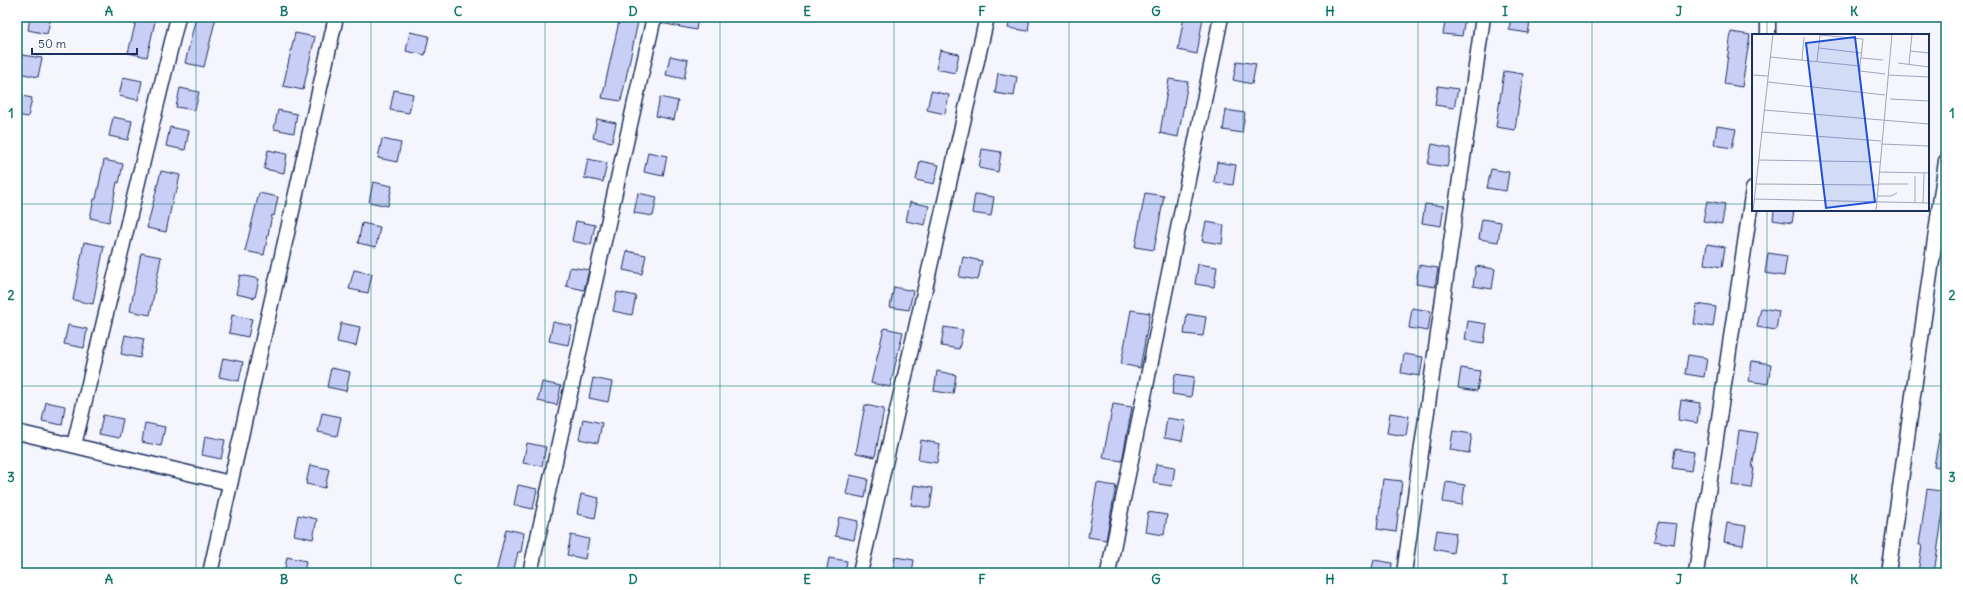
<svg xmlns="http://www.w3.org/2000/svg" width="1963" height="590" font-family="Delius,sans-serif">
<style>
.building{fill:#c9cef6;stroke:#1b2f5e}
.lines{fill:none;stroke-linecap:round;stroke-linejoin:round}
.minor-casing{stroke:#1b2f5e;stroke-width:17}
.minor{stroke:#fff;stroke-width:14}
.grid{fill:none;stroke:#0f766e;stroke-width:1;stroke-opacity:0.55}
.inset-road{fill:none;stroke:#9da6bd;stroke-width:1}
.view{fill:#1d4ed8;fill-opacity:0.15;stroke:#1d4ed8;stroke-width:2}
.inset-edge{fill:none;stroke:#1b2f5e;stroke-width:2}
.neatline{fill:none;stroke:#0f766e;stroke-width:1.5}
.grid-label{font-size:13px;text-anchor:middle;font-weight:bold;fill:#0f766e}
</style>
<rect width="100%" height="100%" fill="#f4f5fd"/>
<filter id="ink" filterUnits="userSpaceOnUse"><feTurbulence type="fractalNoise" baseFrequency=".025" numOctaves="2"/><feDisplacementMap in="SourceGraphic" scale="8" xChannelSelector="R" yChannelSelector="G"/><feConvolveMatrix kernelMatrix="1 2 1 2 8 2 1 2 1" color-interpolation-filters="sRGB"/></filter>
<g filter="url(#ink)">
<!-- building -->
<g class="building">
<polygon points="30,17 51,17 47,34 28,30"/>
<polygon points="137,17 156,17 147,57 128,53"/>
<polygon points="196,17 216,17 204,67 185,63"/>
<polygon points="620,17 639,17 621,101 602,98"/>
<polygon points="662,17 698,17 696,30 661,23"/>
<polygon points="1010,17 1030,17 1028,31 1008,28"/>
<polygon points="1184,17 1203,17 1197,54 1178,50"/>
<polygon points="1446,17 1465,17 1462,36 1443,34"/>
<polygon points="1511,17 1531,17 1528,33 1509,30"/>
<polygon points="410,32 429,36 425,55 406,51"/>
<polygon points="1731,32 1750,35 1742,87 1724,84"/>
<polygon points="295,33 315,37 303,90 283,86"/>
<polygon points="940,50 959,54 955,73 936,69"/>
<polygon points="22,55 42,58 38,77 19,73"/>
<polygon points="670,56 688,60 684,79 666,75"/>
<polygon points="1237,61 1256,64 1252,84 1233,80"/>
<polygon points="1504,71 1523,74 1515,130 1496,127"/>
<polygon points="998,73 1017,77 1014,96 995,93"/>
<polygon points="123,77 142,81 138,100 119,96"/>
<polygon points="1169,79 1188,82 1178,137 1160,133"/>
<polygon points="1438,86 1458,89 1454,108 1435,105"/>
<polygon points="180,88 199,92 195,110 176,107"/>
<polygon points="394,90 413,94 409,113 390,110"/>
<polygon points="931,91 949,95 945,114 927,110"/>
<polygon points="17,95 32,98 28,117 17,115"/>
<polygon points="660,97 678,101 674,120 656,116"/>
<polygon points="278,110 297,114 294,133 274,129"/>
<polygon points="1226,110 1245,113 1242,133 1223,130"/>
<polygon points="113,117 132,121 128,140 109,136"/>
<polygon points="597,119 616,123 612,142 593,138"/>
<polygon points="1717,126 1736,129 1732,148 1714,145"/>
<polygon points="170,127 189,131 185,150 166,146"/>
<polygon points="382,139 401,143 397,162 378,158"/>
<polygon points="1432,144 1451,148 1447,167 1428,164"/>
<polygon points="982,149 1001,152 998,172 979,168"/>
<polygon points="268,150 287,154 284,173 264,169"/>
<polygon points="648,152 667,156 663,176 644,172"/>
<polygon points="588,159 607,163 603,182 584,178"/>
<polygon points="104,160 123,164 119,183 117,182 109,222 90,218 94,199 96,199"/>
<polygon points="920,161 939,165 934,184 916,180"/>
<polygon points="1217,162 1236,165 1233,185 1214,182"/>
<polygon points="1491,169 1509,172 1506,191 1487,188"/>
<polygon points="161,171 180,175 176,194 174,193 166,232 147,228"/>
<polygon points="373,182 392,186 388,206 369,202"/>
<polygon points="259,193 278,197 274,216 272,215 264,255 245,251"/>
<polygon points="638,193 657,197 653,216 634,213"/>
<polygon points="1145,193 1164,196 1154,250 1135,247"/>
<polygon points="975,194 994,197 991,216 972,213"/>
<polygon points="1707,201 1725,204 1722,224 1703,221"/>
<polygon points="910,202 929,206 925,225 906,221"/>
<polygon points="1425,204 1444,206 1441,226 1422,223"/>
<polygon points="1774,210 1794,210 1792,223 1773,220"/>
<polygon points="1482,219 1501,222 1498,242 1479,239"/>
<polygon points="576,221 595,225 591,245 572,241"/>
<polygon points="1206,222 1224,225 1222,244 1202,241"/>
<polygon points="362,223 380,227 376,247 358,243"/>
<polygon points="84,242 104,246 93,304 73,300"/>
<polygon points="1707,244 1725,247 1722,267 1704,264"/>
<polygon points="627,251 646,255 642,274 623,270"/>
<polygon points="141,253 161,257 150,315 130,311"/>
<polygon points="1768,253 1787,256 1784,276 1765,273"/>
<polygon points="963,257 982,261 978,280 959,277"/>
<polygon points="1198,264 1217,267 1214,287 1195,284"/>
<polygon points="1419,265 1438,268 1435,287 1416,284"/>
<polygon points="1476,266 1495,269 1492,289 1473,286"/>
<polygon points="570,267 589,270 584,290 566,286"/>
<polygon points="354,270 372,274 368,293 349,289"/>
<polygon points="240,275 259,279 255,298 236,294"/>
<polygon points="894,287 913,291 909,310 890,307"/>
<polygon points="617,292 636,296 632,315 613,311"/>
<polygon points="1697,304 1716,307 1713,327 1694,324"/>
<polygon points="1412,308 1431,311 1428,331 1409,328"/>
<polygon points="1761,308 1779,311 1776,330 1757,327"/>
<polygon points="1131,310 1150,313 1140,368 1121,364"/>
<polygon points="1187,314 1206,317 1203,336 1184,334"/>
<polygon points="232,315 252,319 248,337 229,333"/>
<polygon points="1468,321 1487,324 1484,343 1465,340"/>
<polygon points="553,322 572,326 568,345 549,341"/>
<polygon points="341,323 360,327 356,346 337,342"/>
<polygon points="68,325 87,329 84,348 64,344"/>
<polygon points="944,327 963,330 959,349 941,346"/>
<polygon points="884,328 903,332 890,387 871,383"/>
<polygon points="125,335 144,339 140,358 121,354"/>
<polygon points="1404,354 1423,357 1420,376 1401,373"/>
<polygon points="1688,355 1707,358 1704,377 1685,374"/>
<polygon points="223,358 243,362 239,381 219,377"/>
<polygon points="1752,361 1771,364 1768,384 1749,381"/>
<polygon points="331,368 350,372 346,391 327,387"/>
<polygon points="1461,368 1480,371 1477,391 1458,388"/>
<polygon points="937,371 956,375 953,394 934,391"/>
<polygon points="1175,374 1194,377 1191,397 1172,394"/>
<polygon points="593,378 612,382 608,402 589,398"/>
<polygon points="542,382 561,386 557,405 538,401"/>
<polygon points="1681,400 1700,403 1697,423 1678,420"/>
<polygon points="46,402 65,406 62,425 42,421"/>
<polygon points="1113,404 1132,407 1122,461 1103,458"/>
<polygon points="865,405 884,409 875,457 856,453"/>
<polygon points="322,413 341,417 337,436 318,432"/>
<polygon points="1390,413 1409,416 1406,436 1387,433"/>
<polygon points="103,415 123,419 119,438 99,434"/>
<polygon points="1167,418 1186,421 1182,441 1164,438"/>
<polygon points="583,419 602,423 598,443 579,439"/>
<polygon points="145,423 165,427 161,446 142,442"/>
<polygon points="1739,430 1758,433 1752,468 1754,468 1751,488 1732,485"/>
<polygon points="1453,431 1472,434 1469,453 1450,450"/>
<polygon points="1940,433 1946,434 1946,468 1934,466"/>
<polygon points="205,436 225,440 221,459 202,455"/>
<polygon points="921,440 940,444 937,463 918,460"/>
<polygon points="527,443 546,447 542,466 523,463"/>
<polygon points="1675,449 1694,452 1691,471 1672,468"/>
<polygon points="1156,464 1175,467 1172,486 1153,483"/>
<polygon points="310,465 329,469 325,488 306,484"/>
<polygon points="850,475 868,479 865,498 846,494"/>
<polygon points="1383,479 1402,481 1396,532 1377,529"/>
<polygon points="1446,482 1465,485 1462,505 1443,502"/>
<polygon points="1097,483 1116,486 1106,540 1088,537"/>
<polygon points="518,485 537,489 533,509 514,505"/>
<polygon points="914,485 933,488 930,508 911,505"/>
<polygon points="1927,489 1946,492 1934,573 1918,573 1922,545 1919,545"/>
<polygon points="581,494 599,498 595,518 577,514"/>
<polygon points="1148,512 1167,515 1164,535 1145,532"/>
<polygon points="298,515 317,519 313,539 294,535"/>
<polygon points="839,517 858,521 854,540 835,536"/>
<polygon points="1658,522 1677,524 1674,544 1654,541"/>
<polygon points="1727,523 1746,526 1743,545 1724,542"/>
<polygon points="506,529 524,533 521,552 518,552 513,573 496,573"/>
<polygon points="1437,530 1456,533 1453,553 1434,549"/>
<polygon points="571,535 589,539 585,559 567,555"/>
<polygon points="287,557 306,561 304,573 284,573"/>
<polygon points="895,557 914,560 912,573 892,573"/>
<polygon points="829,558 847,561 845,573 826,573"/>
<polygon points="1374,560 1392,563 1391,573 1371,573"/>
</g>
<g class="lines">
<defs>
<g id="minor">
<polyline points="1768,35 1768,17"/>
<polyline points="17,432 230,483"/>
<polyline points="74,445 178,17"/>
<polyline points="210,573 336,17"/>
<polyline points="530,573 654,17"/>
<polyline points="860,573 987,17"/>
<polyline points="1108,573 1221,17"/>
<polyline points="1404,573 1483,17"/>
<polyline points="1696,573 1753,189"/>
<polyline points="1888,573 1946,161"/>
</g>
</defs>
<!-- minor casing -->
<use href="#minor" class="minor-casing"/>
<!-- minor -->
<use href="#minor" class="minor"/>
</g>
</g>
<!-- grid -->
<path class="grid" d="M196 17V573M371 17V573M545 17V573M720 17V573M894 17V573M1069 17V573M1243 17V573M1418 17V573M1592 17V573M1767 17V35M17 204H1753M1928 204H1946M1767 210V573M17 386H1946"/>
<!-- overview -->
<g transform="translate(1752 34)">
<rect width="177" height="177" fill="#f4f5fd"/>
<path class="inset-road" d="M67 14 109 19M158 17 177 19M18 23 108 32V37L133 40M109 24 131 26M50 26 52 3M65 27 68 1 111 5 108 32M146 29 177 33M157 30 160 0M0 41 16 42M136 41 177 43M16 48 133 61M138 65 177 67M12 76 177 90M9 98 129 107M129 110 177 112M7 126 128 128M127 138 177 139M4 150 126 151M126 150H156M125 162H139L145 159M2 165 177 169M163 169V142M171 169 172 139M1 177 21 0M124 177 140 0"/>
<path class="view" d="M103 3 123 168 74 174 54 9Z"/>
<rect width="177" height="177" class="inset-edge"/>
</g>
<!-- margin -->
<rect width="1963" height="590" fill="none" stroke="#fff" stroke-width="44"/>
<!-- scale -->
<path d="M32 48v6h105v-6" fill="none" stroke="#1b2f5e" stroke-width="2"/>
<text x="38" y="48" font-size="12" fill="#1b2f5e" stroke="#ffffff" stroke-width="3" paint-order="stroke">50 m</text>
<rect x="22" y="22" width="1919" height="546" class="neatline"/>
<g class="grid-label">
<text x="109" y="16">A</text>
<text x="284" y="16">B</text>
<text x="458" y="16">C</text>
<text x="633" y="16">D</text>
<text x="807" y="16">E</text>
<text x="982" y="16">F</text>
<text x="1156" y="16">G</text>
<text x="1330" y="16">H</text>
<text x="1505" y="16">I</text>
<text x="1679" y="16">J</text>
<text x="1854" y="16">K</text>
<text x="11" y="118">1</text>
<text x="1952" y="118">1</text>
<text x="11" y="300">2</text>
<text x="1952" y="300">2</text>
<text x="11" y="482">3</text>
<text x="1952" y="482">3</text>
<text x="109" y="584">A</text>
<text x="284" y="584">B</text>
<text x="458" y="584">C</text>
<text x="633" y="584">D</text>
<text x="807" y="584">E</text>
<text x="982" y="584">F</text>
<text x="1156" y="584">G</text>
<text x="1330" y="584">H</text>
<text x="1505" y="584">I</text>
<text x="1679" y="584">J</text>
<text x="1854" y="584">K</text>
</g>
</svg>
